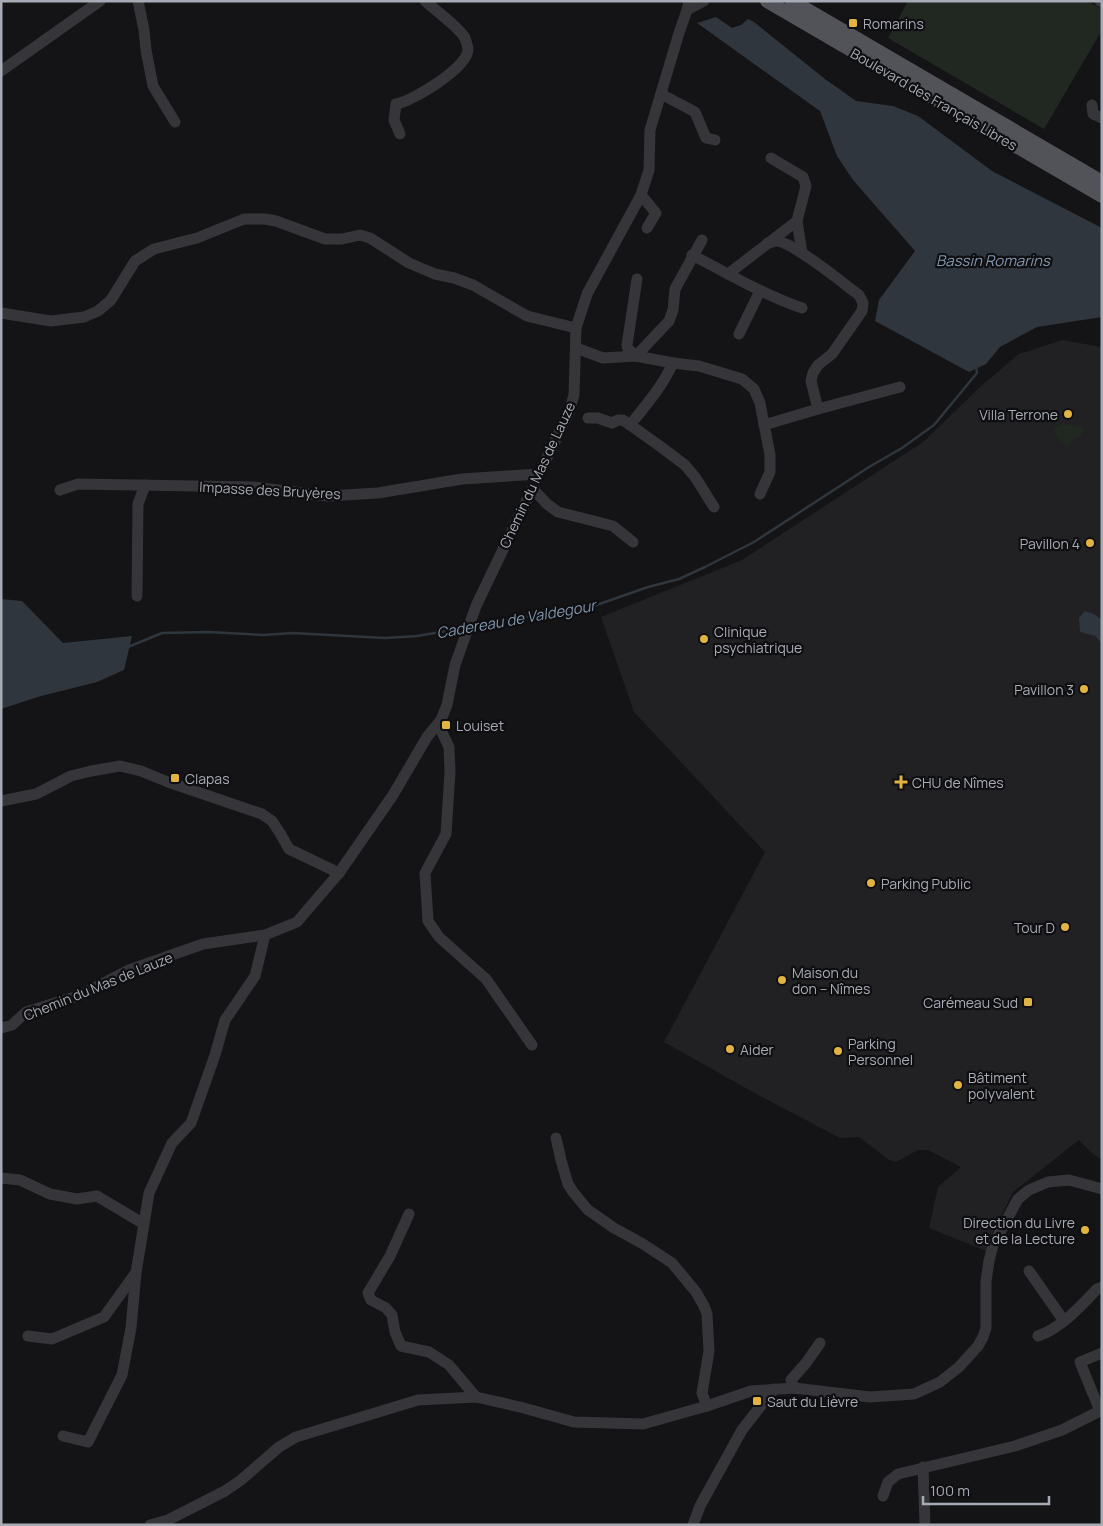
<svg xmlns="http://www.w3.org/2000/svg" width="1103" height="1526" font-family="Manrope,sans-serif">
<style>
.built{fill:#212023}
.green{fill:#212822}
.water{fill:#2f363d}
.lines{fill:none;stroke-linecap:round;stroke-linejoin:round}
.stream{stroke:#2f363d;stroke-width:2.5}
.minor{stroke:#36363a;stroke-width:11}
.major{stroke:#525359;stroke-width:14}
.poi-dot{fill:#e1b341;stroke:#0f0f11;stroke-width:2}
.labels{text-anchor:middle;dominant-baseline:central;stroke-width:4.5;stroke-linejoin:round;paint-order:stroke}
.poi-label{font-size:14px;fill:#a7abb5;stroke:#0f0f11;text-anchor:start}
.street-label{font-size:14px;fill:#a7abb5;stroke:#0f0f11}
.water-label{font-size:15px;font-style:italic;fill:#8196ad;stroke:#0f0f11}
</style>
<rect width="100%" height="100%" fill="#141416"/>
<!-- built -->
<polygon class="built" points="1062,340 1102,347 1102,1160 1092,1153 1079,1140 1013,1192 987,1244 986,1251 929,1228 938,1187 961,1167 928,1150 918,1150 896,1162 889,1160 859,1137 840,1138 760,1096 664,1042 765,852 634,712 601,617 742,560 923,442 980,387 1020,353 1026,352"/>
<!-- green -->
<g class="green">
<polygon points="908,1 1087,1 1102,9 1102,30 1044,129 888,38"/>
<path d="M1063 424 1084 427 1081 436 1073 439 1068 448C1062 442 1055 436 1054 428Z"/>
</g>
<!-- water -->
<g class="water">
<polygon points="716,17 732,28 741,25 748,19 754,22 825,79 856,101 893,106 918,116 992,171 1102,228 1102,317 1037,327 1000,347 986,364 969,372 875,321 879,300 915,251 853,180 837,156 820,111 697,23"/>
<polygon points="1,599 22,601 63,643 132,636 124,670 97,682 41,696 1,709"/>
<polygon points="1085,611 1094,614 1102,620 1102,643 1095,636 1080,632 1079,618"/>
</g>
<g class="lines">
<!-- stream -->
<g class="stream">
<polyline points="472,626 503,620 588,608 648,587 679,579 705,567 754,542 869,467 902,448 934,425 977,373 976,365"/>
<polyline points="128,647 162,633 208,632 263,635 293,633 385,638 417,636 464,628"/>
</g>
<!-- minor -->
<g class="minor">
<polyline points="138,1 144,30 146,50 153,86 175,122"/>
<polyline points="1100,1 1102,2"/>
<polyline points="687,10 704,1"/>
<polyline points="1,71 100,1"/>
<polyline points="661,94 695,112 706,138 715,140"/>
<polyline points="1092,105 1093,114 1102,118"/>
<path d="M400 134 394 120 396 104C413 101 467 68 468 50 468 47 466 41 465 38 459 27 435 10 425 1"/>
<polyline points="771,158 803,177 806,186 797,221 802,253"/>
<polyline points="641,195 656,213 647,228"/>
<polyline points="692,255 728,274 797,221"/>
<path d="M728 274C752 287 776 299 802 308"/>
<polyline points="637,279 627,345 628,349 636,356 669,321 673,310 675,289 702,240"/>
<polyline points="1,313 51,321 84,317 98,311 111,300 135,261 154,249 197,238 244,219 265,219 276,221 325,239 342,239 360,235 370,238 409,263 435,274 454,278 473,285 527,316 576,328"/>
<polyline points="739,334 760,291"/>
<polyline points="576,348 603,358 636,356 673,363 699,366 742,379 754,389 760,403 770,455 770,472 760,494"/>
<polyline points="818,409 900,387"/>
<polyline points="588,418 598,418 612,423 618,420 623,420 657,444 685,465 695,477 714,507"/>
<path d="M630 425C646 405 662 387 673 363"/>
<path d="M764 425 818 409 811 381 813 373 818 365 832 354 862 311 863 303 859 295C844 284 792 241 776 241 776 241 769 243 768 243"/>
<polyline points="533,489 547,504 558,512 613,526 633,542"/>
<polyline points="60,490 78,484 253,487 328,496 378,493 462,479 539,474"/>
<polyline points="137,596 138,504 145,485"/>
<polyline points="438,724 449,747 450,772 446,834 425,873 428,921 439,937 486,979 532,1045"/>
<polyline points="1,801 36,794 71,776 91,771 120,766 141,771 168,782 262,814 272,821 280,833 289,849 339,873"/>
<polyline points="1,1028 12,1025 26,1012 81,995 129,970 203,944 265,935 297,922 339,873 393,795 427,737 441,720 447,705 455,665 476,606 569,412 574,395 576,328 587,294 641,195 649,170 650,130 679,33 687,10 689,1"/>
<polyline points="556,1138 561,1160 568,1184 573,1192 588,1210 614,1228 643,1244 672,1263 696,1292 704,1306 707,1314 709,1351 702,1393 707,1406"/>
<polyline points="1,1178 20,1180 50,1194 77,1199 97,1196 144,1224"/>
<polyline points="409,1214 390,1256 368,1293 371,1300 386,1308 392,1315 395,1332 401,1346 429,1352 449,1365 476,1397"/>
<polyline points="1029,1271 1064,1321"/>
<polyline points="28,1336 52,1339 104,1317 135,1274"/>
<path d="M1038 1336C1061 1328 1080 1307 1097 1289L1102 1287"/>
<polyline points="794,1388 791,1380 806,1363 820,1343"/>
<polyline points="1100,1411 1080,1362 1102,1353"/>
<polyline points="63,1436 88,1442 122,1375 131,1328 136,1273 149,1193 172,1143 191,1123 215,1055 225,1020 255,976 265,935"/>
<polyline points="923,1467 925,1525"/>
<polyline points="883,1496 888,1482 898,1474 1015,1446 1062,1430 1102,1410"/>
<polyline points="150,1525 168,1520 225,1491 241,1480 279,1447 296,1437 418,1400 476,1397 520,1407 574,1422 643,1424 707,1406 751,1391 794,1388 870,1397 914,1394 940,1382 959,1367 978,1346 983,1337 986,1328 986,1281 989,1261 993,1245 1018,1199 1029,1190 1048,1182 1069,1180 1102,1189"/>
<polyline points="693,1525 700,1506 742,1430 774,1389"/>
</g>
<!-- major -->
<g class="major">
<polyline points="767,1 1102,196"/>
<polyline points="792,1 1102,182"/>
</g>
</g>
<!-- markers -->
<g class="poi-dot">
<rect x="848" y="18" width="10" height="10" rx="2.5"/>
<circle cx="1068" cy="414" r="5"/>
<circle cx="1090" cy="543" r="5"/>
<circle cx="704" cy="639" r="5"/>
<circle cx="1084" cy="689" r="5"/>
<rect x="441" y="720" width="10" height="10" rx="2.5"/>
<rect x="170" y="773" width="10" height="10" rx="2.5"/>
<path d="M898.5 774.5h5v5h5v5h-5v5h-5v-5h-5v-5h5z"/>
<circle cx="871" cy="883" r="5"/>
<circle cx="1065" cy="927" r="5"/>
<circle cx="782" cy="980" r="5"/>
<rect x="1023" y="997" width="10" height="10" rx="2.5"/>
<circle cx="730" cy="1049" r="5"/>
<circle cx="838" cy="1051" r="5"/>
<circle cx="958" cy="1085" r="5"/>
<circle cx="1085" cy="1230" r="5"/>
<rect x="752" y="1396" width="10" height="10" rx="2.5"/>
</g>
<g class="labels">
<!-- poi labels -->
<g class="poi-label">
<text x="863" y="23">Romarins</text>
<text x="1058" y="414" text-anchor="end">Villa Terrone</text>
<text x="1080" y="543" text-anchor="end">Pavillon 4</text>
<text x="714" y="631">Clinique<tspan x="714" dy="16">psychiatrique</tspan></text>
<text x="1074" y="689" text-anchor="end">Pavillon 3</text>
<text x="456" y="725">Louiset</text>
<text x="185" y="778">Clapas</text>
<text x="912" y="782">CHU de Nîmes</text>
<text x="881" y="883">Parking Public</text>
<text x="1055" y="927" text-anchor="end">Tour D</text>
<text x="792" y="972">Maison du<tspan x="792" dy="16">don – Nîmes</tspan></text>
<text x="1018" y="1002" text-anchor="end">Carémeau Sud</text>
<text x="848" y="1043">Parking<tspan x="848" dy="16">Personnel</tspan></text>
<text x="740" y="1049">Aider</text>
<text x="968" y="1077">Bâtiment<tspan x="968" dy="16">polyvalent</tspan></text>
<text x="1075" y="1222" text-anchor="end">Direction du Livre<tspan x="1075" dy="16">et de la Lecture</tspan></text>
<text x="767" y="1401">Saut du Lièvre</text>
</g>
<!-- street labels -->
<g class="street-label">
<text transform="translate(934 99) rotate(30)">Boulevard des Français Libres</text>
<text transform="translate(537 475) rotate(-65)">Chemin du Mas de Lauze</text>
<text transform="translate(270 490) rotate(3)">Impasse des Bruyères</text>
<text transform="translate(98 986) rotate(-22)">Chemin du Mas de Lauze</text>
</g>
<!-- water labels -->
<g class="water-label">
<text x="993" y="260">Bassin Romarins</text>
<text transform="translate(516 619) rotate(-10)">Cadereau de Valdegour</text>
</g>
</g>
<!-- border -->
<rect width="1103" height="1526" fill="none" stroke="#a7abb5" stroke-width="5"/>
<!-- scale -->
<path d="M923 1496v8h126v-8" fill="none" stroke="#a7abb5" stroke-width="2.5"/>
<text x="930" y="1496" font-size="15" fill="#a7abb5" stroke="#0f0f11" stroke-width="4" paint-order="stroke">100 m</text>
</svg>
